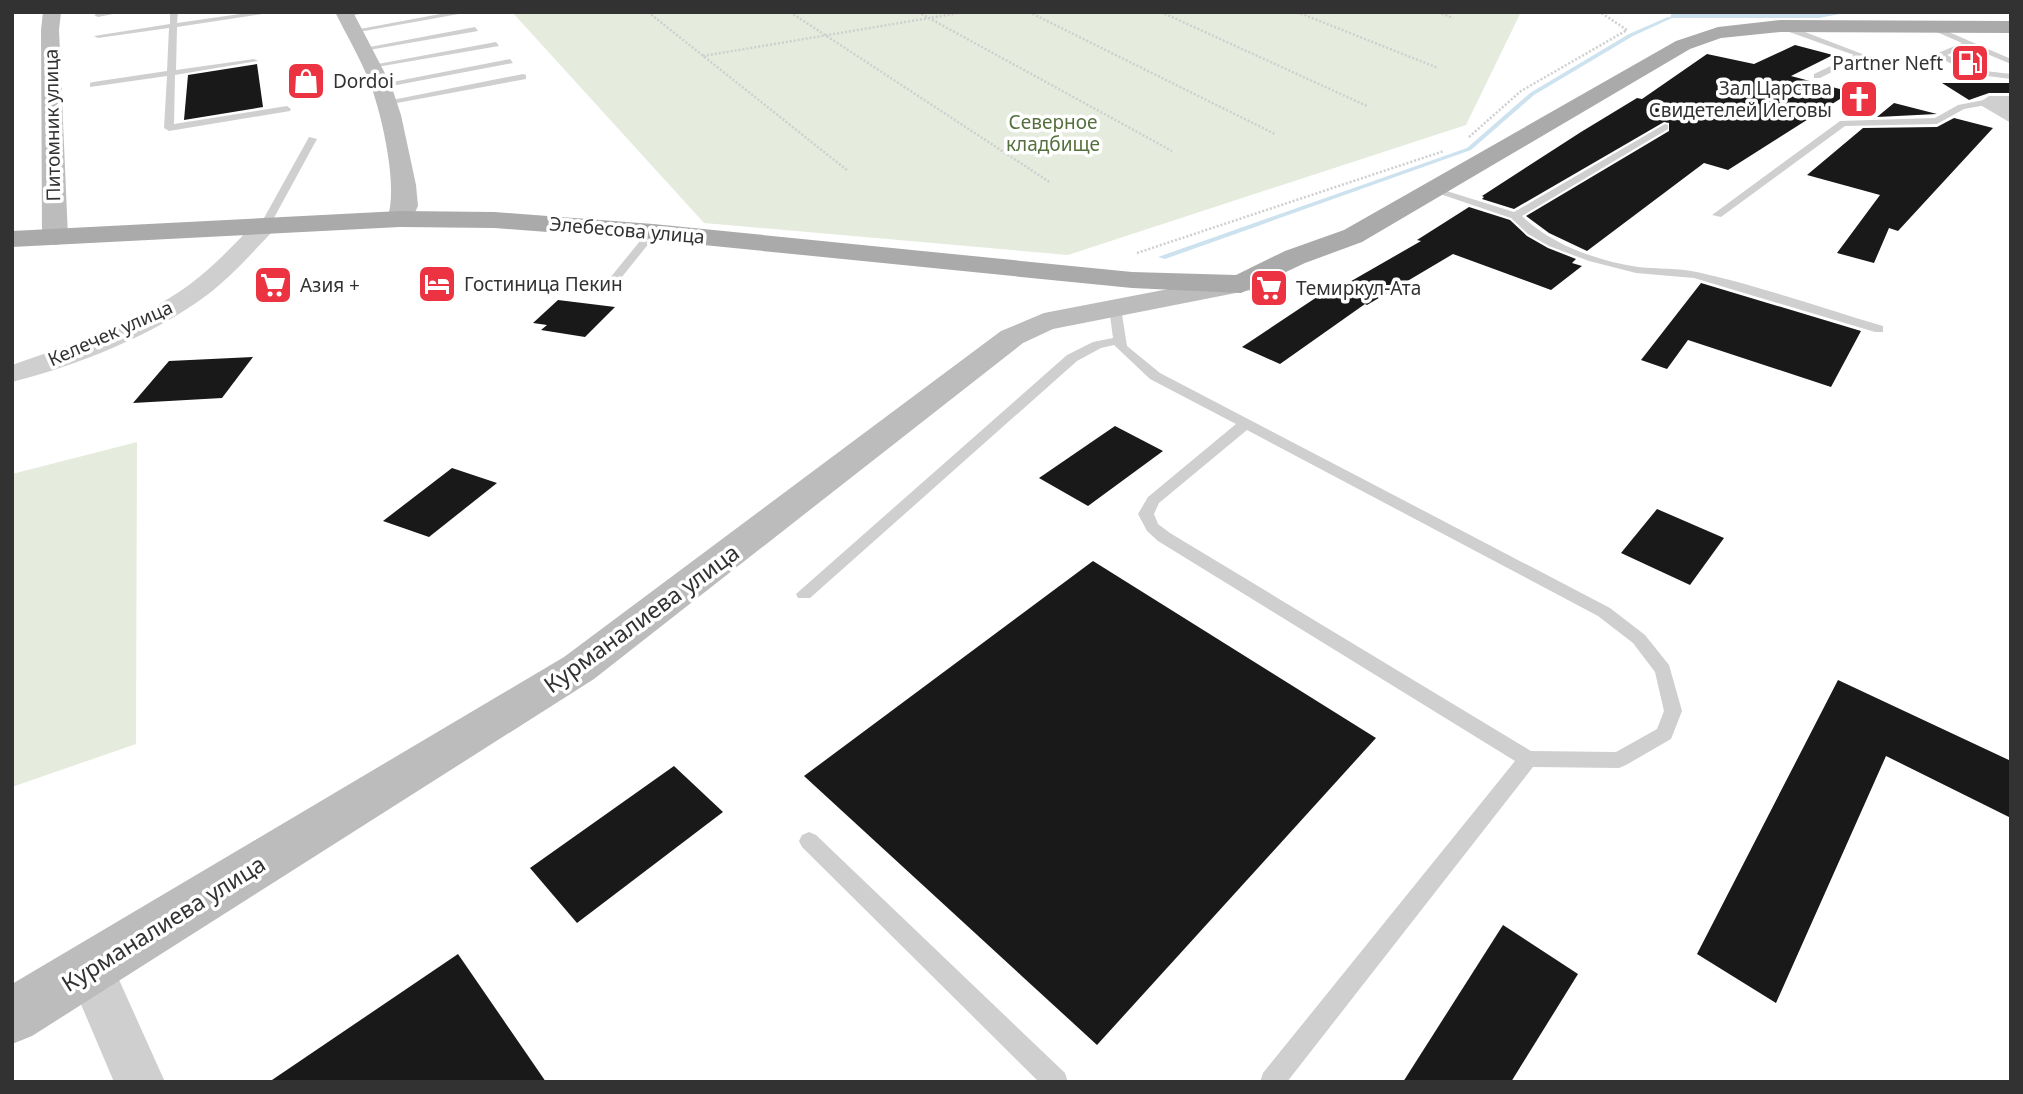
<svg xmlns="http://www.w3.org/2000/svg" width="2023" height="1094" font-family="'Noto Sans',sans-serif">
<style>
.green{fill:#e5ecde}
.water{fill:#cde2ef}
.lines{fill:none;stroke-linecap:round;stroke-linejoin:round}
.stream{fill:#cde2ef;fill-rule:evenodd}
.building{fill:#191919}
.path{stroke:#cfcfcf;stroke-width:2.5;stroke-dasharray:2 2;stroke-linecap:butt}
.lane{fill:#cfcfcf;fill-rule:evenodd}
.street{fill:#cfcfcf;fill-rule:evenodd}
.secondary{fill:#bcbcbc;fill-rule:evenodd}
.primary{fill:#aaa;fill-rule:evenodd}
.labels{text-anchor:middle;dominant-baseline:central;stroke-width:7;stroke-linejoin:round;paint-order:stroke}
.far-poi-label{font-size:19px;fill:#323232;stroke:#fff;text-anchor:start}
.far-park-label{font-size:19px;fill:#55703d;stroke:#fff}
.far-street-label{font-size:19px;fill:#323232;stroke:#fff}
.street-label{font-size:23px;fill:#323232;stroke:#fff}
</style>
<rect width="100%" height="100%" fill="#fff"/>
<!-- green -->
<g class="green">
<polygon points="512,12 1521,12 1466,125 1068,255 704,223"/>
<polygon points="137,442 136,744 12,787 12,474"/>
</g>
<!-- water -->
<polygon class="water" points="1672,12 1851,12 1819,18 1670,18"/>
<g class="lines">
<!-- stream -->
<polygon class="stream" points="1668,17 1672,18 1633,36 1534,95 1471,150 1165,259 1158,257 1467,148 1530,93 1629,34"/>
</g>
<!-- building -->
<g class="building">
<polygon points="1795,45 1833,55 1791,76 1851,92 1728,170 1704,163 1587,251 1549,233 1526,216 1669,131 1669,123 1664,122 1514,209 1482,199 1484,197 1482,196 1581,132 1637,98 1642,99 1707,54 1754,64"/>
<polygon points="257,64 263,107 184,120 188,75"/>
<polygon points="1942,83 2011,83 2011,93 1989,93 1969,100"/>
<polygon points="1894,103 1937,114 1877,117"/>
<polygon points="1954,118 1993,128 1898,231 1889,228 1874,263 1837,253 1880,195 1807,175 1863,128 1937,127"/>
<polygon points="1469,207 1510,220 1527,236 1548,248 1576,259 1572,263 1582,266 1551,290 1453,254 1367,305 1365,304 1280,364 1242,347 1317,297 1320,299 1421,241 1417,240"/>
<polygon points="1701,283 1861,331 1831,387 1688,340 1667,369 1641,360"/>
<polygon points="558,300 615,307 585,337 541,330 547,325 533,323"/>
<polygon points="253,357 222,398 133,403 169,361"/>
<polygon points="1115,426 1163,451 1088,506 1039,478"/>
<polygon points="452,468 497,483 429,537 383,521"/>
<polygon points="1657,509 1724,538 1690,585 1621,553"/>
<polygon points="1093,561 1376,738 1097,1045 804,776"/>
<polygon points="1838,680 2011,761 2011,818 1886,756 1776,1003 1697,954"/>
<polygon points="674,766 723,812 577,923 530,868"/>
<polygon points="1503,925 1578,974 1511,1082 1403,1082"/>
<polygon points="458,954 546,1082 269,1082"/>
</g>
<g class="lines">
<!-- path -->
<g class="path">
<polyline points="648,12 848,171"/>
<polyline points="790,12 1051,183"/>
<polyline points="918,12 1172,151"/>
<polyline points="1029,12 1275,134"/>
<polyline points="1161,12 1367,106"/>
<polyline points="1297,12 1438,68"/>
<polyline points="1438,12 1453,18"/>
<polyline points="703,56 965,12"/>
<polyline points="1469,137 1521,91 1627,30 1600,12"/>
<polyline points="1137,253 1444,151"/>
</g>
<!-- lane -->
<g class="lane">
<polygon points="123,12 98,17 94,15 102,12"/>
<polygon points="170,12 178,12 177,23 254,12 276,12 177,27 176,70 254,59 258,61 175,75 174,124 287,106 291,109 290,111 169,131 164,128 167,76 90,87 90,83 93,82 167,71 169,28 98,38 94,36 170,24"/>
<polygon points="370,12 345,17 341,15 349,12"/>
<polygon points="451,12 470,12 353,33 349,31"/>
<polygon points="1778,24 1784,24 1865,55 1820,78 1814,78 1814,74 1854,55 1778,28"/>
<polygon points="1935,26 2011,59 2011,64 1968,46 1947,55 1977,70 2011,74 2011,79 1972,74 1938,57 1938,53 1962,43 1932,30"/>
<polygon points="475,27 478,31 363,51 359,49"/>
<polygon points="496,42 499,46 371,68 367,66"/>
<polygon points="510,59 513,63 381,88 377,85"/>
<polygon points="523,74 526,75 526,79 386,105 382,102"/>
<polygon points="1989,99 1992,100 1992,104 1964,109 1937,124 1845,126 1721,217 1712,215 1840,121 1935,118 1958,105"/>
<path d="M1665 124 1668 125V129L1522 216C1552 245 1598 261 1638 267 1658 269 1678 268 1697 272 1760 286 1822 308 1883 326V332H1875L1694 278 1636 273 1589 261 1549 246 1528 234 1511 218 1428 190 1437 188 1514 212Z"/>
<polygon points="309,137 317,139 269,227 260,229 259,227"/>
<polygon points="649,230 658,232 609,293 601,293 601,289"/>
<path d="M1115 304 1121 308 1127 346 1160 373 1610 608 1645 635 1669 665 1682 711 1671 739 1626 765 1619 768 1533 767 1287 1082H1260L1263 1073 1515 761 1158 541 1147 531 1138 514 1148 497 1236 424 1150 379 1114 345 1101 348 1077 361 810 598H798L796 594 1067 355 1093 342 1113 338 1109 308ZM1247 430 1598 616 1633 643 1655 672 1664 711 1657 729 1616 752 1531 751 1170 533 1158 524 1154 514 1159 503Z"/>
<polygon points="809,832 816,835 1065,1073 1068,1082 1039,1082 802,847 799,841 802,835"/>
</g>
<!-- street -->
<g class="street">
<polygon points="1989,96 2011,96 2011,123 1982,106 1980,102"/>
<path d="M264 220 272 222 275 227 272 232C251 254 231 277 207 295 154 335 76 366 12 382V365C73 344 136 323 189 285 213 267 235 244 256 222Z"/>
<polygon points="90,947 107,953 165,1082 114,1082 66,969 73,953"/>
</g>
<!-- secondary -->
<g class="secondary">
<polygon points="43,12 61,12 59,30 68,237 64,243 55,245 46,243 42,237 41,30"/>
<path d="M335 12H353L391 85 401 115 416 185 418 206 409 225 400 227 391 225 387 219C399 190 382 116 371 86 362 61 347 36 335 12Z"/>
<polygon points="1241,275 1251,278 1255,284 1251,290 1053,329 1023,343 594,679 32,1036 12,1044 12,984 564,657 1001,331 1044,313"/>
</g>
<!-- primary -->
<polygon class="primary" points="1781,20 2011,21 2011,33 1781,32 1721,38 1690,49 1362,242 1305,263 1241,293 1132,288 653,240 495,228 400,227 12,247 12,231 400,211 495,212 653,224 1132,272 1236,275 1285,251 1344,230 1676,41 1718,27"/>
</g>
<!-- icons -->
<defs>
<symbol id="fuel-square" viewBox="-11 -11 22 22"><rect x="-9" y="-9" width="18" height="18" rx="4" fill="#eb3341" stroke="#fff"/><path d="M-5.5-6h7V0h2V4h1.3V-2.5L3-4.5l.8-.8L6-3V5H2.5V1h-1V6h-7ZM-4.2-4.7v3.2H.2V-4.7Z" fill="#fff"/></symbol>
<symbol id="shop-square" viewBox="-11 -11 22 22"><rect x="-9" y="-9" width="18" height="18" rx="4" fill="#eb3341" stroke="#fff"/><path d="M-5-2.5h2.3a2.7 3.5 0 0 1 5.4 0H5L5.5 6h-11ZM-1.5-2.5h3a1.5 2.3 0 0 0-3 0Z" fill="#fff"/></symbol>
<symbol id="church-square" viewBox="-11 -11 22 22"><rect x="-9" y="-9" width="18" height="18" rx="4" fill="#eb3341" stroke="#fff"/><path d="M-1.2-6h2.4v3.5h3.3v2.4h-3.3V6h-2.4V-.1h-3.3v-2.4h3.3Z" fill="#fff"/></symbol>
<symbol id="hotel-square" viewBox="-11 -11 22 22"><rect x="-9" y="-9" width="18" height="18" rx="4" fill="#eb3341" stroke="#fff"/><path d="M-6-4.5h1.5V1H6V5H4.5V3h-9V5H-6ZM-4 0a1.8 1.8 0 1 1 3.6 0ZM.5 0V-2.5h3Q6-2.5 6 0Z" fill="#fff"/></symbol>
<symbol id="supermarket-square" viewBox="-11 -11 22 22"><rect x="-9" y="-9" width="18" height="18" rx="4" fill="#eb3341" stroke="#fff"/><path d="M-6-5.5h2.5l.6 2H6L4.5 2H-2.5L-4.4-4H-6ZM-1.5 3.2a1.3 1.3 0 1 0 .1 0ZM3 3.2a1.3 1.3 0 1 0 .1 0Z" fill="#fff"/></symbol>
</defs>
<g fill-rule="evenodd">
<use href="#fuel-square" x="1948" y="41" width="44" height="44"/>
<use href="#shop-square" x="284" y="59" width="44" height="44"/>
<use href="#church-square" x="1837" y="77" width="44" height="44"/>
<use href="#hotel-square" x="415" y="262" width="44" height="44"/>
<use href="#supermarket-square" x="251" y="263" width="44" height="44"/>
<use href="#supermarket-square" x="1247" y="266" width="44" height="44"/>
</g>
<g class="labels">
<!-- far-poi labels -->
<g class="far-poi-label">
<text x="1943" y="63" text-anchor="end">Partner Neft</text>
<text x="333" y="81">Dordoi</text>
<text x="1832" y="88" text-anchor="end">Зал Царства<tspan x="1832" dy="22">Свидетелей Иеговы</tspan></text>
<text x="464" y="284">Гостиница Пекин</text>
<text x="300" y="285">Азия +</text>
<text x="1296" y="288">Темиркул-Ата</text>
</g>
<!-- far-park labels -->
<g class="far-park-label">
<text x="1053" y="122">Северное<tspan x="1053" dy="22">кладбище</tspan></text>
</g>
<!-- far-street labels -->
<g class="far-street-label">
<text transform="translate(52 125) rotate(-91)">Питомник улица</text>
<text transform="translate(627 230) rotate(5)">Элебесова улица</text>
<text transform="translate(110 333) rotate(-24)">Келечек улица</text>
</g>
<!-- street labels -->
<g class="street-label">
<text transform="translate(641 618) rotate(-36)">Курманалиева улица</text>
<text transform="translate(163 923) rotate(-32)">Курманалиева улица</text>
</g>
</g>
<!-- border -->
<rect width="2023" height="1094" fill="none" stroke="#323232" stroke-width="28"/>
</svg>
